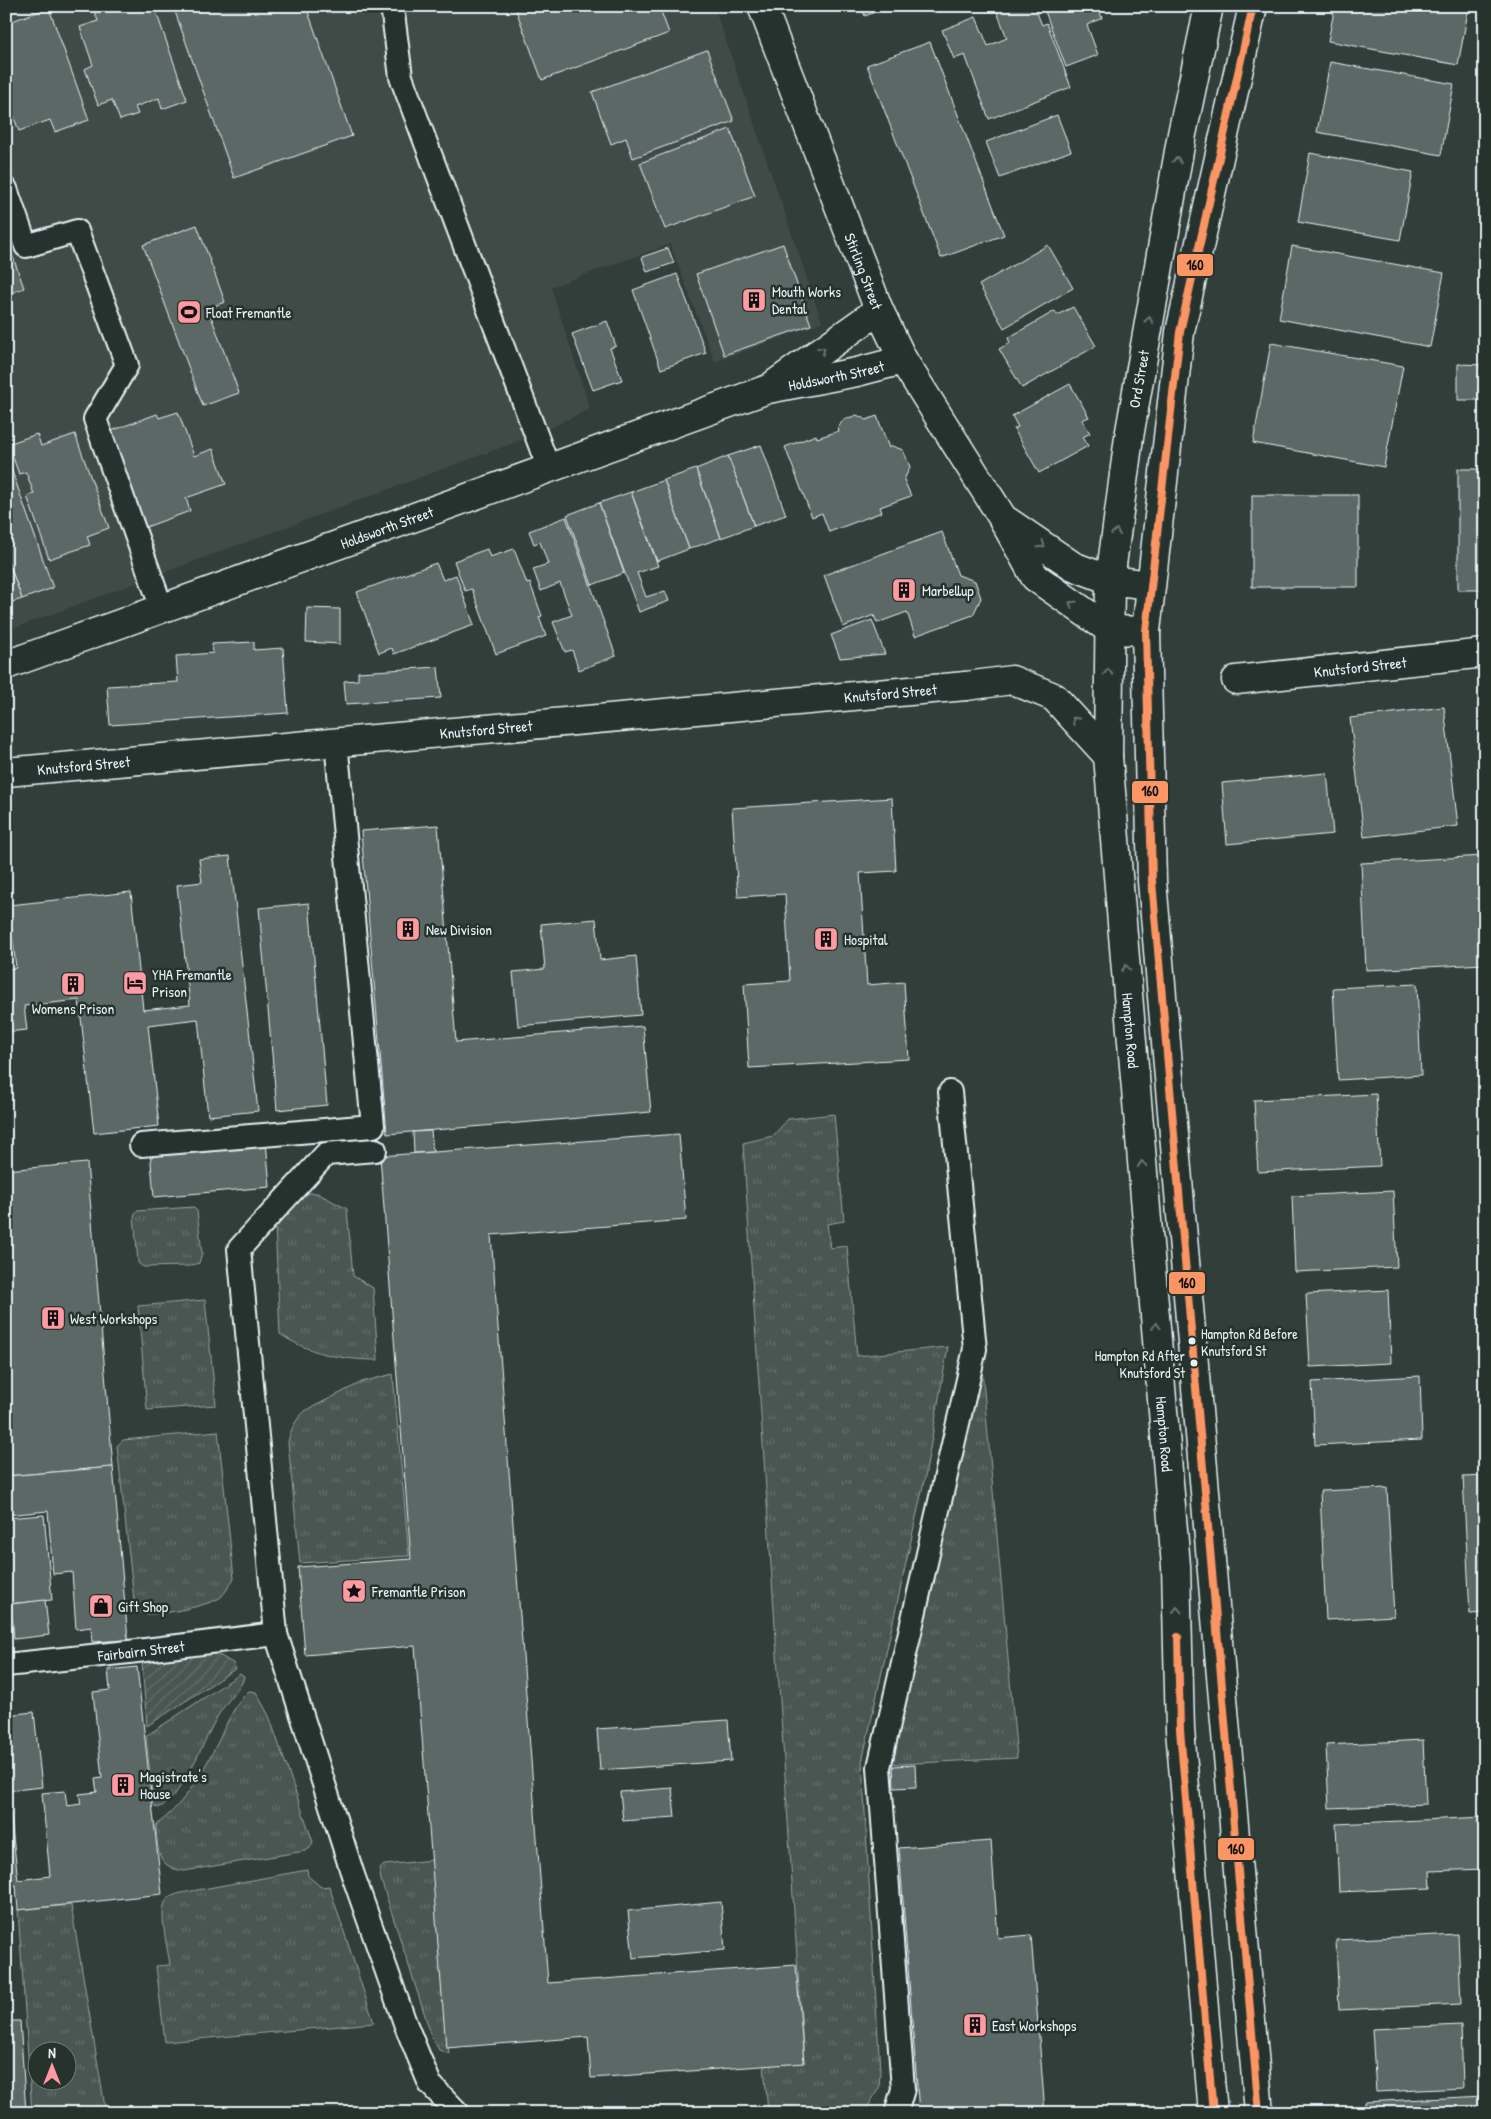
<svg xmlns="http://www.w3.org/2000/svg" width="1491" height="2119" font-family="'Patrick Hand',sans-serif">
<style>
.built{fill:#3f4b46}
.grass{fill:url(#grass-tufts);stroke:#98a4a4;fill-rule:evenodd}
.garden{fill:url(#garden-furrows);stroke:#98a4a4}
.building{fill:#5c6865;stroke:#e8f1f8}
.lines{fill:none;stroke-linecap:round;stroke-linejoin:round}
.lane-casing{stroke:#e8f1f8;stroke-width:26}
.street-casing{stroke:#e8f1f8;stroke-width:31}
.primary-casing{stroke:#e8f1f8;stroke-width:31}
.lane{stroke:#26332d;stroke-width:22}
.street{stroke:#26332d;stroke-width:28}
.primary{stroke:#26332d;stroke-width:28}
.bus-1-casing{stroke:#26332d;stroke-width:11}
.bus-1{stroke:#fb9564;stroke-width:8}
.oneway{stroke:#6a7674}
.bus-dot{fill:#e8f1f8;stroke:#26332d;stroke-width:2}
.labels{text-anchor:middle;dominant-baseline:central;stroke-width:5;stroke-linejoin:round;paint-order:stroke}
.bus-label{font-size:14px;fill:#e8f1f8;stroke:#26332d;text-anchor:start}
.street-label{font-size:15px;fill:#e8f1f8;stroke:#26332d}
.poi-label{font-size:15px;fill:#e8f1f8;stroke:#26332d;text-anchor:start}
.line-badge{stroke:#26332d;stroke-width:2}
.pale-badge-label{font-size:14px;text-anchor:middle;font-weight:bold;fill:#111}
</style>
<defs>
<pattern id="grass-tufts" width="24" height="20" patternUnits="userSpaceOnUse" patternTransform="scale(1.25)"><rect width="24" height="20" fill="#495651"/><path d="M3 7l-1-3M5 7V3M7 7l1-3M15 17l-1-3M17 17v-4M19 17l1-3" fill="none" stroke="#636f6b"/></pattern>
<pattern id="garden-furrows" width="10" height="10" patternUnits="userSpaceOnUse" patternTransform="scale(1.25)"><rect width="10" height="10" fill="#495651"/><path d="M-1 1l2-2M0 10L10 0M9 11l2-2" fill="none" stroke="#636f6b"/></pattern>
</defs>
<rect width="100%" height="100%" fill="#323e39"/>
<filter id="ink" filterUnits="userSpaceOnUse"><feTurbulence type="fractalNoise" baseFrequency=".02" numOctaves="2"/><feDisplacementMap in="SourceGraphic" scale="10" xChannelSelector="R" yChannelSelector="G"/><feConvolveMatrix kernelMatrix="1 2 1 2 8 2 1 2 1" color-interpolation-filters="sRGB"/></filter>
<g filter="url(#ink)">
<!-- built -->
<polygon class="built" points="6,6 714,6 822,322 715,362 670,244 551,287 590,409 535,435 6,631"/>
<!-- grass -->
<g class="grass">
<polygon points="834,1114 844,1221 827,1224 830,1248 847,1246 857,1356 948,1347 925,1477 862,1762 880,2071 879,2088 864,2113 768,2113 764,2065 804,2062 743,1143 773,1136 788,1119"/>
<path d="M309 1193H317L347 1209 353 1276 373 1288 378 1360C344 1360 309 1354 280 1334L275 1223 297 1200Z"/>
<polygon points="193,1207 197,1211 202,1253 199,1263 190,1266 143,1267 138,1263 134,1216 137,1211"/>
<polygon points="205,1300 216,1405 147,1410 138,1306"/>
<polygon points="981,1358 1017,1758 898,1764 893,1763 974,1370"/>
<path d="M393 1374 409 1556 300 1563 288 1442C291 1429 295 1420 305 1411L362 1382Z"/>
<path d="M218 1431 234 1578C230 1584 226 1592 221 1597 212 1605 152 1618 141 1613 136 1611 135 1605 134 1600L117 1446 123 1440Z"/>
<path d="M240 1674 244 1677 242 1683C234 1694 224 1705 217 1717 206 1736 179 1805 157 1808L153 1804 146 1736Z"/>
<path d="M249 1691 256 1692 269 1716 313 1842 310 1848 305 1851 184 1871C156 1867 158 1850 156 1825 186 1803 202 1773 219 1740 227 1722 235 1704 249 1691Z"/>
<polygon points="432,1860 449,2054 439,2050 432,2037 381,1880 379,1868 385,1865"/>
<path d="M307 1870 308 1876 321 1887 329 1886 374 2023 165 2042 156 1966 170 1965C168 1950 159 1915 165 1903 168 1896 175 1895 181 1893Z"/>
<path d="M71 1905 106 2113H32L18 1910ZM38 2052H68V2082H38Z"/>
</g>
<!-- garden -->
<polygon class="garden" points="198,1650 219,1655 234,1664 235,1669 147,1726 141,1651"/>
<!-- building -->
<g class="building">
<polygon points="135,6 154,6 187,100 162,109 159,98 135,107 138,114 120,120 112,100 98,105 85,69 93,65 80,27 98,21 93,7"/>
<polygon points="173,6 306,6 352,136 234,178"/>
<polygon points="527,6 659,6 669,33 542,80 516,10"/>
<polygon points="861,6 889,6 865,16"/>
<polygon points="1004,6 1034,6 1042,25 1047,23 1071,87 989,119 965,55 954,59 942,30 976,17 988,46 1007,38 996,9"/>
<polygon points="1043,6 1097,6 1102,18 1087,25 1098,55 1066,67"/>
<polygon points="1335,6 1469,6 1458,65 1328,41"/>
<polygon points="49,8 89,120 55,132 50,120 19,131 6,96 6,36 8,35 6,23"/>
<polygon points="930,42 1004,235 941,258 867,65"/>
<polygon points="707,50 734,121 633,158 626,138 611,144 592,92"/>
<polygon points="1330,62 1454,84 1441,155 1317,132"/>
<polygon points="1057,115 1071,151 1000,178 986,142"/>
<polygon points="730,129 755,196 665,229 640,163"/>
<polygon points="1310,153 1413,172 1400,240 1298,222"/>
<polygon points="197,225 225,302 208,308 239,393 203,406 143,245"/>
<polygon points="6,237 24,288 6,295"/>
<polygon points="783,244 811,325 724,355 696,274"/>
<polygon points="1048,245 1073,288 1004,328 979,285"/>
<polygon points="1292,246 1444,273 1430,347 1279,319"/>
<polygon points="668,248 674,263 647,272 642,257"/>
<polygon points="677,274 706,353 661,369 633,290"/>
<polygon points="1073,307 1096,346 1022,388 999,349 1010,343 1008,338 1055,311 1057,315"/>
<polygon points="607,321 616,346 610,348 622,380 593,390 572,334"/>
<polygon points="1271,343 1403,366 1384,467 1253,443"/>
<polygon points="1458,364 1485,365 1485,400 1458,400"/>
<polygon points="1070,384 1089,417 1082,420 1090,433 1083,437 1088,446 1039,473 1014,429 1018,427 1012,416"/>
<polygon points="178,412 194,456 213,449 226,484 186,498 190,511 146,527 111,431 157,414 159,418"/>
<polygon points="857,415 866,420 877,416 889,448 892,446 903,450 910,467 904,480 911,496 880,507 882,512 829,532 822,513 812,517 785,447 816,435 817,438 839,431 838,428 843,420"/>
<polygon points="37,434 41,446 75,434 109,528 87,536 90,545 49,559 27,496 34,494 26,472 19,474 8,444"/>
<polygon points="761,445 786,515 754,526 728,456"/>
<polygon points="6,454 53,588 22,599 6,555"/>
<polygon points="728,456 754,526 721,538 696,469"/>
<polygon points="696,469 721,538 689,549 664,480"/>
<rect x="1458" y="469" width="27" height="121"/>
<polygon points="664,480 689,549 657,561 631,492"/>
<polygon points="631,492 658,566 637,573 646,597 665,591 669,601 639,612 599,503"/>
<rect x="1252" y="495" width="106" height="92"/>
<polygon points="599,503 624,573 592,585 567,515"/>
<polygon points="566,517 616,656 579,670 572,650 565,652 553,622 572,615 560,583 541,591 533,569 548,564 540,542 534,544 529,531"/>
<polygon points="942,532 958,575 975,581 981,598 973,615 915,636 907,612 877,623 874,615 843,627 824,575"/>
<polygon points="487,549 490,557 514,549 527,584 530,583 542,616 539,617 546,636 496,654 472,589 465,591 454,561"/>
<polygon points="6,555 22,599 6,604"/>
<polygon points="436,563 443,580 456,575 474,625 394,654 392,648 379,653 357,592"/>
<polygon points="307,608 340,609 340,644 306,642"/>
<polygon points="872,620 885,654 840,658 831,635"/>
<polygon points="254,642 254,650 283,648 288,713 110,725 107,686 178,682 176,656 213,653 212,644"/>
<polygon points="438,667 441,698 346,704 344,681 358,680 358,672"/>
<polygon points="1444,707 1458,826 1364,837 1350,718"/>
<polygon points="1327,773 1333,834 1227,844 1222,783"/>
<polygon points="892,798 896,871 860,873 867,985 904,982 909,1059 749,1068 744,984 790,981 785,894 738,897 732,808"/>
<polygon points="438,825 456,1042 643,1026 651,1112 387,1134 361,831"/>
<polygon points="230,856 258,1111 208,1116 198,1019 148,1025 159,1126 94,1133 79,1000 24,1006 27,1030 6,1032 6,969 16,968 9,905 131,892 143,1010 190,1005 177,885 202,882 199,859"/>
<polygon points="1484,856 1485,964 1366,970 1361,863"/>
<polygon points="309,903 327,1105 277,1110 259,908"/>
<polygon points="596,919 600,960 636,956 641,1015 518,1026 513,972 545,969 541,924"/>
<polygon points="1417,984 1421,1075 1338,1080 1333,988"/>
<polygon points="1376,1094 1380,1166 1258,1172 1254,1100"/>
<polygon points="431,1131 433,1152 414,1153 413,1132"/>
<polygon points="679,1134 686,1220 491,1235 548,1983 796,1965 804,2063 591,2078 588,2037 446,2048 415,1646 305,1655 298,1567 411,1559 380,1156"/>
<polygon points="266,1141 270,1187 154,1197 150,1151"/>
<polygon points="87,1163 113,1467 6,1476 6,1170"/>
<polygon points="1393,1191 1397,1267 1295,1272 1292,1196"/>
<polygon points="1388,1290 1391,1363 1310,1367 1306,1294"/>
<polygon points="1420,1376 1422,1440 1315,1445 1312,1382"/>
<polygon points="113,1467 128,1640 92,1642 91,1627 76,1629 72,1572 53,1574 48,1511 6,1515 6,1476"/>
<polygon points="1485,1476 1485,1613 1470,1614 1463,1477"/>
<polygon points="1387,1488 1394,1616 1326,1620 1320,1491"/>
<polygon points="44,1515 52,1600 6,1604 6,1518"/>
<polygon points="45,1600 49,1635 14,1639 11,1604"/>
<polygon points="137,1667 162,1894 18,1910 16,1885 6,1886 6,1811 10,1811 18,1880 50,1876 42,1793 65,1791 67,1806 81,1804 79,1794 97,1792 95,1779 102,1778 93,1692 110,1690 108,1670"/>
<polygon points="34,1712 42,1787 6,1791 6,1715"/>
<polygon points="728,1720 731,1761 600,1770 597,1729"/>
<polygon points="1423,1740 1426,1804 1329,1808 1326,1745"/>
<polygon points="915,1765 916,1787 894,1788 893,1766"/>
<polygon points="672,1788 675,1817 623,1821 620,1792"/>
<polygon points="1485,1817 1485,1869 1430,1871 1431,1888 1339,1892 1336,1824"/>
<polygon points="991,1841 998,1938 1031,1935 1045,2113 919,2113 899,1848"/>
<polygon points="721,1902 725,1950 633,1958 628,1911"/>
<polygon points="1458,1934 1461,2004 1339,2010 1336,1940"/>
<polygon points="6,2021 20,2021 26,2113 6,2113"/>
<polygon points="1461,2025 1463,2088 1376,2092 1372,2029"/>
<polygon points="1485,2096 1485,2113 1364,2113 1364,2102"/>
</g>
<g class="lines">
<defs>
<g id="lane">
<polyline points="392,6 401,77 549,469"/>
<polyline points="6,189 26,246 77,231 127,365 95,419 162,609"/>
<polyline points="141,1145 373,1126 336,742"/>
<polyline points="375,1150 326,1154 239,1249 276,1634 353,1875 405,2023 430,2084 458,2113"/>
<path id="s1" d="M6 1665 129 1652 276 1634"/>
<polyline points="896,2113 903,2089 879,1767 975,1349 950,1092"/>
</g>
<g id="street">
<path id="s2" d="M762 6 879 310 903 360 1002 517 1035 577 1110 630 1146 631"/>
<polyline points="775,384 879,310"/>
<polyline points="1007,521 1073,566 1110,580 1150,585"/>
<path id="s3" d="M6 665 768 389 857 372 903 360"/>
<path id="s4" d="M1236 680 1485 653"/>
<path id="s5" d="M6 772 966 686"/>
</g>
<g id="primary">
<path id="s6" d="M1209 6 1182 134 1129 437 1110 580 1108 756 1176 1566 1180 1730 1213 2113"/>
<polyline points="1253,6 1180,332 1146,631 1152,881 1259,2113"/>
<polyline points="966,686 1012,680 1054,697 1108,756"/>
</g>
</defs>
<!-- lane casing -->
<use href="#lane" class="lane-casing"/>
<!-- street casing -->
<use href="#street" class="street-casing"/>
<!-- primary casing -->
<use href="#primary" class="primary-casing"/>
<!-- lane -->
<use href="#lane" class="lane"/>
<!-- street -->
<use href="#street" class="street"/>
<!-- primary -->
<use href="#primary" class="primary"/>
<defs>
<g id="bus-1">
<polyline points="1253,6 1180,332 1146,631 1152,881 1259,2113"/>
<polyline points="1178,1637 1180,1730 1213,2113"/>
</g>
</defs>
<!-- bus-1 casing -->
<use href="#bus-1" class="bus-1-casing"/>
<!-- bus-1 -->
<use href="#bus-1" class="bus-1"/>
</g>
<!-- one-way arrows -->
<defs><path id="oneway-chevron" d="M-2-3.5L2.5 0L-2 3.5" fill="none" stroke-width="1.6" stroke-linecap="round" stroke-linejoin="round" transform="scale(1.25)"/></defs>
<g class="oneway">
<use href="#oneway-chevron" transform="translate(1177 160) rotate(-80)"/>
<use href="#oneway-chevron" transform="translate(1149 320) rotate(-80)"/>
<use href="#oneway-chevron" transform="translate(822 350) rotate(-36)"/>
<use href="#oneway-chevron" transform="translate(1116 532) rotate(-82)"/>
<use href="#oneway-chevron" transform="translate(1042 545) rotate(35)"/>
<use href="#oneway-chevron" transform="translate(1072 604) rotate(-146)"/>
<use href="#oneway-chevron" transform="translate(1108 672) rotate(-88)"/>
<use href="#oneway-chevron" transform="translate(1075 720) rotate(-133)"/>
<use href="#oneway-chevron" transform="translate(1126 968) rotate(-95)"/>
<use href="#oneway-chevron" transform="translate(1142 1164) rotate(-95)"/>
<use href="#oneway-chevron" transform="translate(1156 1326) rotate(-95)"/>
<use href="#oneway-chevron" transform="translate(1177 1610) rotate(-92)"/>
</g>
</g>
<!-- icons -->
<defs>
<symbol id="building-square" viewBox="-11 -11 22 22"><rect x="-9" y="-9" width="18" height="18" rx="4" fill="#ff9aa2" stroke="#26332d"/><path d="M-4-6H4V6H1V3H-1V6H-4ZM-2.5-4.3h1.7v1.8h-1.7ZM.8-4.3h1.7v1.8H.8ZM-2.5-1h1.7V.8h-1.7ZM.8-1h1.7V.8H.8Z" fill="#111"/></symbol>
<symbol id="stadium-square" viewBox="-11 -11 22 22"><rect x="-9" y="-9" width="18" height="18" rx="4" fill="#ff9aa2" stroke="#26332d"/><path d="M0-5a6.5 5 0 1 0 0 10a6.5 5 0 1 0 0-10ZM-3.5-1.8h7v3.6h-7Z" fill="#111"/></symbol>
<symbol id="hotel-square" viewBox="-11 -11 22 22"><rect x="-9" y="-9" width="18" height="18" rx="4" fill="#ff9aa2" stroke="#26332d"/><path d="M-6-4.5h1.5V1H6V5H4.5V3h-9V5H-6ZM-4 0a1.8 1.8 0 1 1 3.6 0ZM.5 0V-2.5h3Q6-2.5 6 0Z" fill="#111"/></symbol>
<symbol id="sight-square" viewBox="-11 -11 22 22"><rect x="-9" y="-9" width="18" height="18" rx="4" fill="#ff9aa2" stroke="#26332d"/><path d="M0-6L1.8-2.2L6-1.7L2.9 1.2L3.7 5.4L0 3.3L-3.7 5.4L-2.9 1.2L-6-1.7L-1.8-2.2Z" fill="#111"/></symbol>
<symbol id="shop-square" viewBox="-11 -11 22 22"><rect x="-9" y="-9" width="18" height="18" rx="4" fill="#ff9aa2" stroke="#26332d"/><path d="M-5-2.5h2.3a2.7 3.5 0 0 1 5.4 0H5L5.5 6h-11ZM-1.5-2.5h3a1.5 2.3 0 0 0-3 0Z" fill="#111"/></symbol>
</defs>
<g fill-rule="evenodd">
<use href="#building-square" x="740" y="286" width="28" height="28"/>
<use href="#stadium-square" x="175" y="298" width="28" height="28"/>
<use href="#building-square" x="890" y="576" width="28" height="28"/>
<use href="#building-square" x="394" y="915" width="28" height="28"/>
<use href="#building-square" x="812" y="925" width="28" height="28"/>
<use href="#hotel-square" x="121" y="969" width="28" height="28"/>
<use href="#building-square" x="59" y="970" width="28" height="28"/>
<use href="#building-square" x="39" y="1304" width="28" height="28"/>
<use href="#sight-square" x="340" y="1577" width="28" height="28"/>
<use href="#shop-square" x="87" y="1592" width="28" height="28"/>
<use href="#building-square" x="109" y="1771" width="28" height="28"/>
<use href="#building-square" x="961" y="2011" width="28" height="28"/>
</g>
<!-- markers -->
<g class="bus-dot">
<circle cx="1192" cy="1341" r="4.5"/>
<circle cx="1194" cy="1363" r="4.5"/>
</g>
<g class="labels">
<!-- bus labels -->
<g class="bus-label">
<text x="1201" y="1333">Hampton Rd Before<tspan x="1201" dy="17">Knutsford St</tspan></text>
<text x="1185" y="1355" text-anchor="end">Hampton Rd After<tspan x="1185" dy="17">Knutsford St</tspan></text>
</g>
<!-- street labels -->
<g class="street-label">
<text stroke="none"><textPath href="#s2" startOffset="284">Stirling Street</textPath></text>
<text stroke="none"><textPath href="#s3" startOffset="880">Holdsworth Street</textPath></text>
<text transform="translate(1139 379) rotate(-80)">Ord Street</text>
<text stroke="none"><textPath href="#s3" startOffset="405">Holdsworth Street</textPath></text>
<text stroke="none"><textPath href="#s4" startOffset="125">Knutsford Street</textPath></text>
<text stroke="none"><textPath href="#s5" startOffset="888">Knutsford Street</textPath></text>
<text stroke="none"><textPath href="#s5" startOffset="482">Knutsford Street</textPath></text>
<text stroke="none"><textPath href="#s5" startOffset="78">Knutsford Street</textPath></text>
<text stroke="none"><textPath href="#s6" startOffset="1034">Hampton Road</textPath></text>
<text stroke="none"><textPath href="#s6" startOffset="1439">Hampton Road</textPath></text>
<text stroke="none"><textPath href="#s1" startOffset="136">Fairbairn Street</textPath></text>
</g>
<!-- poi labels -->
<g class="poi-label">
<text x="772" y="291">Mouth Works<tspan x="772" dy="17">Dental</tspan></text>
<text x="206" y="312">Float Fremantle</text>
<text x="922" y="590">Marbellup</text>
<text x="426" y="929">New Division</text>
<text x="844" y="939">Hospital</text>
<text x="152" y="974">YHA Fremantle<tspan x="152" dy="17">Prison</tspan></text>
<text x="73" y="1008" text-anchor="middle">Womens Prison</text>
<text x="70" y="1318">West Workshops</text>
<text x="372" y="1591">Fremantle Prison</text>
<text x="118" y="1606">Gift Shop</text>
<text x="140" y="1776">Magistrate's<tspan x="140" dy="17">House</tspan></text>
<text x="992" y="2025">East Workshops</text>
</g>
</g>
<g class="line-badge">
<rect x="1176" y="253" width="38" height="24" rx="5" fill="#fb9564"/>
<rect x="1131" y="780" width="38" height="24" rx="5" fill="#fb9564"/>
<rect x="1168" y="1271" width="38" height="24" rx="5" fill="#fb9564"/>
<rect x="1217" y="1837" width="38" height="24" rx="5" fill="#fb9564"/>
</g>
<g class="pale-badge-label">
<text x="1195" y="270">160</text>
<text x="1150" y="796">160</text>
<text x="1187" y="1288">160</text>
<text x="1236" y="1854">160</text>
</g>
<!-- margin -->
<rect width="1491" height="2119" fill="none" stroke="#26332d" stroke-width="25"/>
<rect x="12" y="12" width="1466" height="2094" fill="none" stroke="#e8f1f8" stroke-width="2" filter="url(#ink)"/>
<!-- north arrow -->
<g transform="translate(52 2066)"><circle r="24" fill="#26332d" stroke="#747f7e"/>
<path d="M0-4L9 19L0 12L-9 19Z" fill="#ff9aa2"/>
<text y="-8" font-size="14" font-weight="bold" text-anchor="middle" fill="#e8f1f8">N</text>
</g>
</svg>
